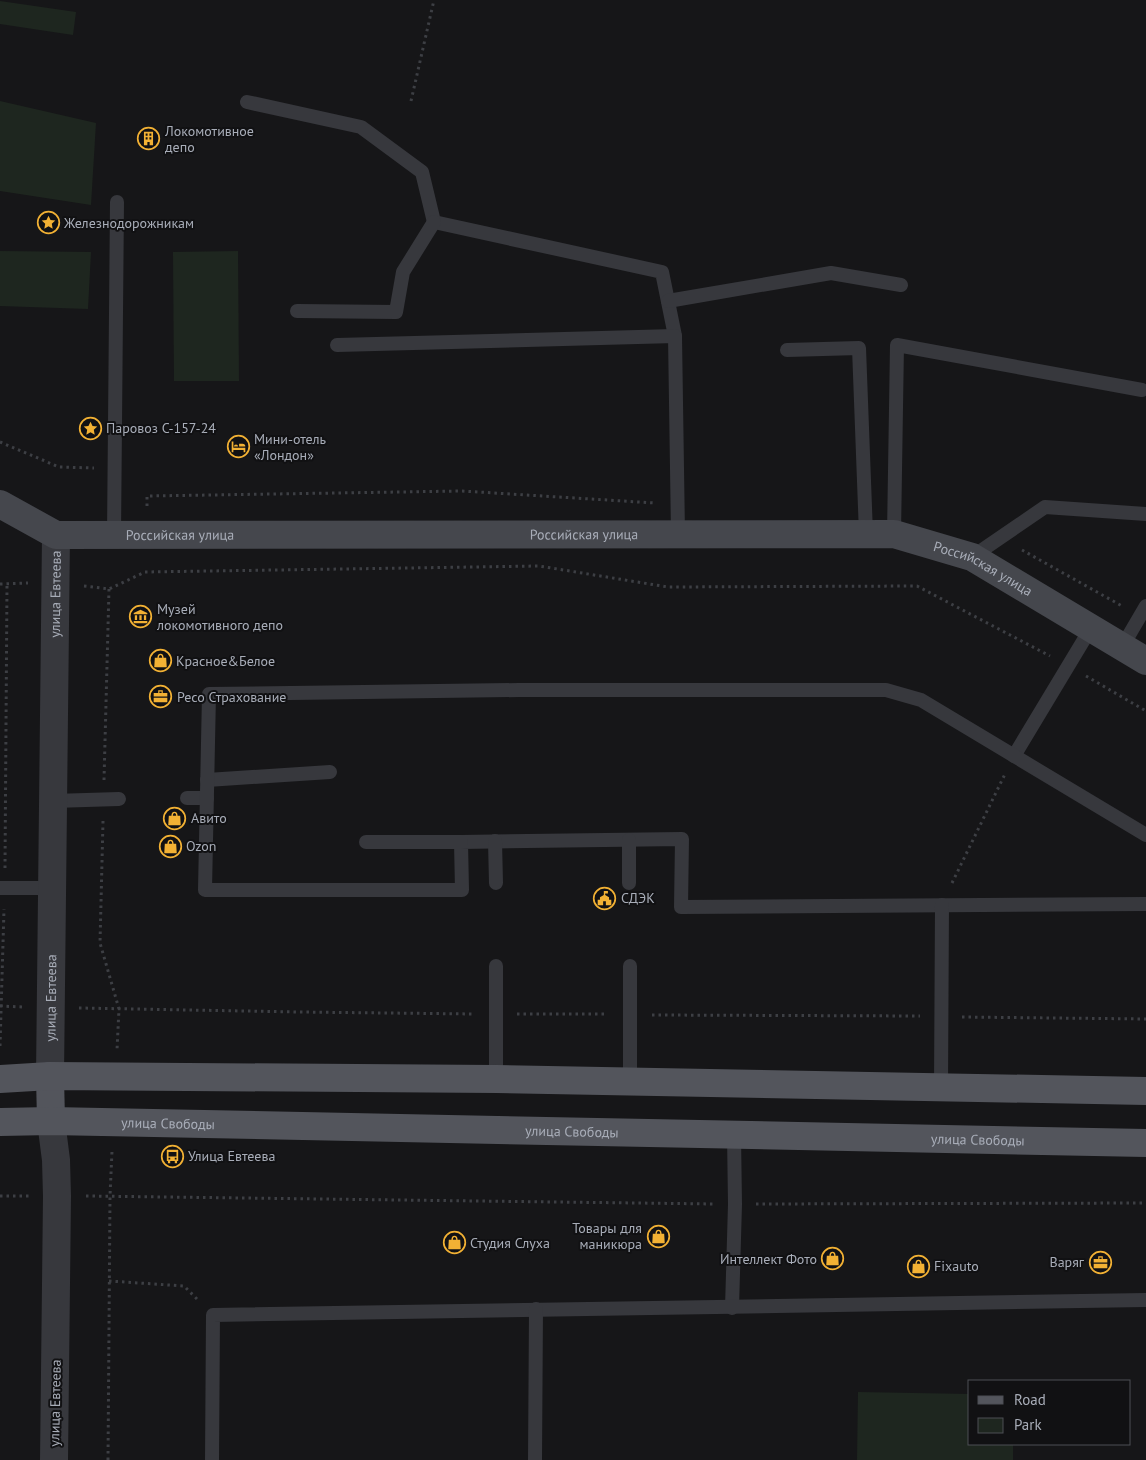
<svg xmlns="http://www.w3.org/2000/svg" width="1146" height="1460" font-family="'PT Sans',sans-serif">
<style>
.green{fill:#1e261f}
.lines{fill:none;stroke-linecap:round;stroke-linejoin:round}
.path{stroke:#3d3f44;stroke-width:3;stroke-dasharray:2.5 4;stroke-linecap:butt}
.service{stroke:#37383d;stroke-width:14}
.tertiary{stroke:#37383d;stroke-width:28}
.secondary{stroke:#45474d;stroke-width:28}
.primary{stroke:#53555c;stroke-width:28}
.labels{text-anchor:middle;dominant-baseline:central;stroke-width:4;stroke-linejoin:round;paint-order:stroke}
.poi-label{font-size:14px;fill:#a8adb8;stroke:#111113;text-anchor:start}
.street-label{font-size:14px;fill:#a8adb8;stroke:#111113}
</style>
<rect width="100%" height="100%" fill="#161618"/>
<!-- green -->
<g class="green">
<polygon points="0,1 76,12 73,35 0,24"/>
<polygon points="0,101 96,123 91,205 0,191"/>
<polygon points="0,251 91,252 88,309 0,306"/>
<polygon points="238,251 239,381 174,381 173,252"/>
<polygon points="858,1392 970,1394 970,1444 1013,1444 1013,1460 857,1460"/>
</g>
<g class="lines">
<!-- path -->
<g class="path">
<polyline points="411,101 434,0"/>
<polyline points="0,442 59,467 94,468"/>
<polyline points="147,506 147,496 462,491 655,503"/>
<polyline points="1022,550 1122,606"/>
<polyline points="0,584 28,583"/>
<polyline points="84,586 109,589 145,572 539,566 668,587 917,586 1050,656"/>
<polyline points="1086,676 1146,711"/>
<polyline points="104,780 109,589"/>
<polyline points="103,821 100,943 119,1009 117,1050"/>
<polyline points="5,868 7,584"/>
<polyline points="952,883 1005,774"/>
<polyline points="0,1006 23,1007"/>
<polyline points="79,1008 299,1012 475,1014"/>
<polyline points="517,1014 608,1014"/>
<polyline points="652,1015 920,1016"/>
<polyline points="962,1017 1146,1019"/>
<polyline points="0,1046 4,909"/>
<polyline points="0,1196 29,1196"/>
<polyline points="86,1196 714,1204"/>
<polyline points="756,1204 1146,1203"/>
<polyline points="109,1281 184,1286 199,1301"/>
<polyline points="108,1460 110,1196 112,1151"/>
</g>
<!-- service -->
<g class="service">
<polyline points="247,102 361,127 422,172 434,222 662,272 675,336"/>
<polyline points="668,301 831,273 901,285"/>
<polyline points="297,311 396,312 403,272 434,222"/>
<polyline points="337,345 675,336 678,534"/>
<polyline points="787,350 859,348 866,534"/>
<polyline points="894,534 897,345 1142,390"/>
<polyline points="114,535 117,202"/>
<polyline points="972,557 1045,507 1146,514"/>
<polyline points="1122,647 1146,606"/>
<polyline points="1014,756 1091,628"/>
<polyline points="207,780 330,772"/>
<polyline points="187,798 207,798"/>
<polyline points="53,801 119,799"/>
<polyline points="1146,835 921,700 886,690 519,690 209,694 205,890 462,890 461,842 682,839 681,907 1146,904"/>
<polyline points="629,840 629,883"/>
<polyline points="495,841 496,883"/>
<polyline points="366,842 461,842"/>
<polyline points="0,888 52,888"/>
<polyline points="496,966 496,1079"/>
<polyline points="630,966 630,1083"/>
<polyline points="941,1087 942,905"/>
<polyline points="732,1308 735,1204 734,1135"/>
<polyline points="212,1460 213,1315 1146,1300"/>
<polyline points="535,1460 536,1309"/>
</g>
<!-- tertiary -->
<g class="tertiary">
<path id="s1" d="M50 1076 56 535"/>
<polyline points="51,1121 56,1160 57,1196 54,1460"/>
</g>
<!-- secondary -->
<path class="secondary" id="s2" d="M0 504 56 535 894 534 972 557 1146 661"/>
<!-- primary -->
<g class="primary">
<polyline points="50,1076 51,1121"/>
<polyline points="0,1079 50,1076 496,1079 1146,1091"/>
<path id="s3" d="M0 1122 51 1121 1146 1143"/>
</g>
</g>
<!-- icons -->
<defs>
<symbol id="building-ring" viewBox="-11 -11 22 22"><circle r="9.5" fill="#111113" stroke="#f2b134" stroke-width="1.5"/><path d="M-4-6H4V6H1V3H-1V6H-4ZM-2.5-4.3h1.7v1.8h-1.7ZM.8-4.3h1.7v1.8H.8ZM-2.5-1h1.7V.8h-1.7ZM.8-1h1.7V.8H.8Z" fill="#f2b134"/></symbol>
<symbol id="sight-ring" viewBox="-11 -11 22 22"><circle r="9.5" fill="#111113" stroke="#f2b134" stroke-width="1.5"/><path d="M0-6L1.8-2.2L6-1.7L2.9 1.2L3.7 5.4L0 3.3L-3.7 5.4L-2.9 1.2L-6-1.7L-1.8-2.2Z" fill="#f2b134"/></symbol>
<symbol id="hotel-ring" viewBox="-11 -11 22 22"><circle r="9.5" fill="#111113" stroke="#f2b134" stroke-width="1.5"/><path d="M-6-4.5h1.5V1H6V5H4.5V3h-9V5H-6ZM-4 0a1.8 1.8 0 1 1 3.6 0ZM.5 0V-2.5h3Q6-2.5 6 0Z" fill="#f2b134"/></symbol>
<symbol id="museum-ring" viewBox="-11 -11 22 22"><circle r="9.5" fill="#111113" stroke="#f2b134" stroke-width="1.5"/><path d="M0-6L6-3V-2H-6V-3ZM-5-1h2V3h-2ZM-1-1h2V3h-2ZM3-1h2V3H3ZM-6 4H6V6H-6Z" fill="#f2b134"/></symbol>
<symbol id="shop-ring" viewBox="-11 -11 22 22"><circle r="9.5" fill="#111113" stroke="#f2b134" stroke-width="1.5"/><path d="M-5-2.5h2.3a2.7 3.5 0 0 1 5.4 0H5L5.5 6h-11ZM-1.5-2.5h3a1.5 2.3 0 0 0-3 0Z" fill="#f2b134"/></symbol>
<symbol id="office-ring" viewBox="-11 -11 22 22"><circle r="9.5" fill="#111113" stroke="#f2b134" stroke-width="1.5"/><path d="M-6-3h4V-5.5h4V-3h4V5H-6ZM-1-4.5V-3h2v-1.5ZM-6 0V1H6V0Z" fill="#f2b134"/></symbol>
<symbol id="civic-ring" viewBox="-11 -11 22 22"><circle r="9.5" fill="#111113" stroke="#f2b134" stroke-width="1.5"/><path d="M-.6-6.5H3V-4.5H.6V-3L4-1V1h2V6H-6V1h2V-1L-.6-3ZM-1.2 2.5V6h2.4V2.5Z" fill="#f2b134"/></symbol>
<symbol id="bus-ring" viewBox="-11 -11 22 22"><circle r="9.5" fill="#111113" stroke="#f2b134" stroke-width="1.5"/><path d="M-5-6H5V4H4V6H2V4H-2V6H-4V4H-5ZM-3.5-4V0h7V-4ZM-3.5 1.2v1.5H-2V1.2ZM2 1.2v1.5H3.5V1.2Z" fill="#f2b134"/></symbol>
</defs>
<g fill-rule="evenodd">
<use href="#building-ring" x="136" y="126" width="25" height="25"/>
<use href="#sight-ring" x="36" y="210" width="25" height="25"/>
<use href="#sight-ring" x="78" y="416" width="25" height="25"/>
<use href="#hotel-ring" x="226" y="434" width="25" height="25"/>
<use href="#museum-ring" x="128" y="604" width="25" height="25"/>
<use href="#shop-ring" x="148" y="648" width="25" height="25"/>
<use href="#office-ring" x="148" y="684" width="25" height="25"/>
<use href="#shop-ring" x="162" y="806" width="25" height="25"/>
<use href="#shop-ring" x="158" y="834" width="25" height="25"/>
<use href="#civic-ring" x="592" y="886" width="25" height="25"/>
<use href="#bus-ring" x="160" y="1144" width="25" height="25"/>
<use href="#shop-ring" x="646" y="1224" width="25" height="25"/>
<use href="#shop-ring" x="442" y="1230" width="25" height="25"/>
<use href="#shop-ring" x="820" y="1246" width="25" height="25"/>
<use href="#office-ring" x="1088" y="1250" width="25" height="25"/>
<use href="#shop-ring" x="906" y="1254" width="25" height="25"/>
</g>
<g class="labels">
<!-- poi labels -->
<g class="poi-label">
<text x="165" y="131">Локомотивное<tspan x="165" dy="16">депо</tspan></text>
<text x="64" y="223">Железнодорожникам</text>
<text x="106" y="428">Паровоз С-157-24</text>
<text x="254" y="439">Мини-отель<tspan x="254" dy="16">«Лондон»</tspan></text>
<text x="157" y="609">Музей<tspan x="157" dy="16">локомотивного депо</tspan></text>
<text x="176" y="661">Красное&amp;Белое</text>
<text x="177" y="697">Ресо Страхование</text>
<text x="191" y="818">Авито</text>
<text x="186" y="846">Ozon</text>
<text x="621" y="898">СДЭК</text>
<text x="188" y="1156">Улица Евтеева</text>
<text x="642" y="1228" text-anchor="end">Товары для<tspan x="642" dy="16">маникюра</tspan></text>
<text x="470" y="1243">Студия Слуха</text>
<text x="817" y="1259" text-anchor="end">Интеллект Фото</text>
<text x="1084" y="1262" text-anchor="end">Варяг</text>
<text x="934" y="1266">Fixauto</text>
</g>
<!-- street labels -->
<g class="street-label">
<text stroke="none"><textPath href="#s2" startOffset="592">Российская улица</textPath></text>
<text stroke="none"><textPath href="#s2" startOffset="188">Российская улица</textPath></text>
<text stroke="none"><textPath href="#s2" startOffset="998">Российская улица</textPath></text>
<text stroke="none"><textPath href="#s1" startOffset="482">улица Евтеева</textPath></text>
<text stroke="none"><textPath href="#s1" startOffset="78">улица Евтеева</textPath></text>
<text stroke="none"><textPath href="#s3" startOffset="168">улица Свободы</textPath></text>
<text stroke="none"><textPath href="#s3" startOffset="572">улица Свободы</textPath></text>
<text stroke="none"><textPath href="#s3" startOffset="978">улица Свободы</textPath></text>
<text transform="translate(55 1403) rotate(-89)">улица Евтеева</text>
</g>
</g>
<!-- legend -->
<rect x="968" y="1380" width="162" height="65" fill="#111113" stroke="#4d4f55"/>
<rect x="978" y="1396" width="25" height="8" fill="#53555c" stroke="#4d4f55"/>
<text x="1014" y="1405" font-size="15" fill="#a8adb8">Road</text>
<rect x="978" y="1418" width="25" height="15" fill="#1e261f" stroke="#4d4f55"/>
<text x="1014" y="1430" font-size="15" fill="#a8adb8">Park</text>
</svg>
